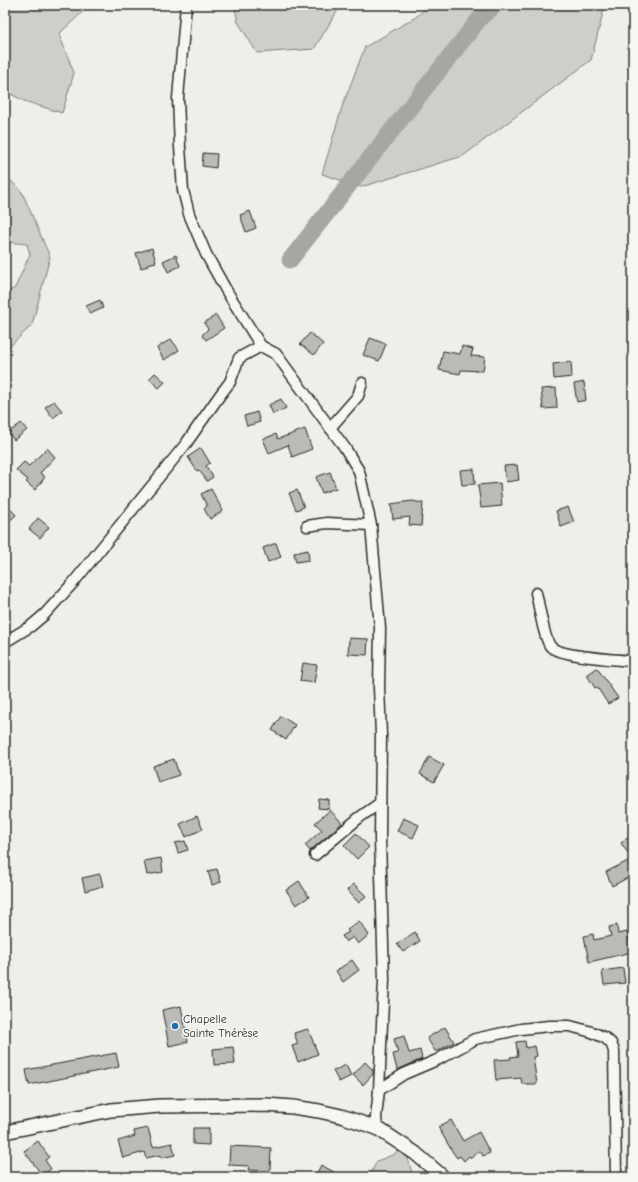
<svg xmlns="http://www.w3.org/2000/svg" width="638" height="1182" font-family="'Comic Neue',sans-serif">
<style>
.green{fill:#cececa;stroke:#7c7c7a}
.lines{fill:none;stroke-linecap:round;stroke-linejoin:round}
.river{stroke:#a6a6a3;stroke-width:17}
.building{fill:#babab7;stroke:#2b2b2b}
.minor-casing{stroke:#2b2b2b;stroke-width:13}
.major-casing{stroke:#2b2b2b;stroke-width:16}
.minor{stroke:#f6f6f2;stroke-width:10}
.major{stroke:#f6f6f2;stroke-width:13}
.poi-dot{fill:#1f6fb2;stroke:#f6f6f2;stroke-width:1.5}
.labels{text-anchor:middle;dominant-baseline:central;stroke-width:3;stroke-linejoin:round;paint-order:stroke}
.poi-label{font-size:12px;fill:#2b2b2b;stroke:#f6f6f2;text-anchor:start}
</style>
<rect width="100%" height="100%" fill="#eeeeea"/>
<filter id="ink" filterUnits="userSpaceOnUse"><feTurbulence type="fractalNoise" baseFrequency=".025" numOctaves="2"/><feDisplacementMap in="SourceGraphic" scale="8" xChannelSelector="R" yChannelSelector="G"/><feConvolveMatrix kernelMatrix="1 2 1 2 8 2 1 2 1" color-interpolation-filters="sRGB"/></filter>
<g filter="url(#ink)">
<!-- green -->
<g class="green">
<polygon points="5,5 96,5 89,6 59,34 74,73 62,113 24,101 5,91"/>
<polygon points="238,5 341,5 314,49 257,53 238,22 235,8"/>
<polygon points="429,5 605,5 591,60 463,156 361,187 322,174 342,107 365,47 416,17"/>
<polygon points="5,175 22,192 50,257 32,325 5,351 5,293 15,288 26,263 30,254 27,244 5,242"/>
<polygon points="403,1141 413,1177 369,1177 377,1161 395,1154"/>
</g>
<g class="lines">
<!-- river -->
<polyline class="river" points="290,260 481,17 495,5"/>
</g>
<!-- building -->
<g class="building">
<polygon points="203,153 217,154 216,168 202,166"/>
<polygon points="250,211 256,228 246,232 240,215"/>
<polygon points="152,248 156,262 147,264 148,266 141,268 136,253"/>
<polygon points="176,255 180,266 168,272 163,261"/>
<polygon points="100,300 103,308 90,314 86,306"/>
<polygon points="216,315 224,328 206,340 202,335 208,329 204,323"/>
<polygon points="310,333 323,344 314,355 300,344"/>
<polygon points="370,338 386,344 379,361 363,355"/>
<polygon points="171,339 179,350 164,360 157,348"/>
<polygon points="462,346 473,349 471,356 485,357 483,371 461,370 460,374 439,370 443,351 460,354"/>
<polygon points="571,362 572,377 554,379 553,364"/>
<polygon points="155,373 165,382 159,388 149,379"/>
<polygon points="584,382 586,400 577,402 574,384"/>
<polygon points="556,388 557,408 543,409 541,389"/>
<polygon points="281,399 286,408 273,414 269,405"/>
<polygon points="54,401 62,411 53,418 45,407"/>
<polygon points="257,412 260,422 247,426 244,416"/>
<polygon points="21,423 27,430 14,440 8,433"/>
<polygon points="305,429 312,449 292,457 288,445 269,453 263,439 276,434 278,439"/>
<polygon points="47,448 55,457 40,473 45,477 35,490 26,482 28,480 16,470 24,462 29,466"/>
<polygon points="201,448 210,463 206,466 213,477 207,481 199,470 197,471 188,457"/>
<polygon points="517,465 519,480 506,482 504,466"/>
<polygon points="474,469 475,484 462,485 460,470"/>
<polygon points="330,472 336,488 322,493 316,477"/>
<polygon points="500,483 502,506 481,508 478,485"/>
<polygon points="211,489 223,511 210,519 204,509 207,506 201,494"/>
<polygon points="297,490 304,507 296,510 289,493"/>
<polygon points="412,501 423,503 421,526 409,525 410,517 393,519 391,504"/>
<polygon points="5,503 16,515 5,525"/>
<polygon points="568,507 574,522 561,527 556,511"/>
<polygon points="38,518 49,527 40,538 29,529"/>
<polygon points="276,543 281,557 268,562 263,548"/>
<polygon points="308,550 309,560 296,562 294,553"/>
<polygon points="349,638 368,639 367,655 348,654"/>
<polygon points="303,663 317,665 314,683 300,681"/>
<polygon points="597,668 618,698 608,704 597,687 595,688 587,675"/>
<polygon points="281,716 295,725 286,740 272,730"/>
<polygon points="429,757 444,765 434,782 420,774"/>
<polygon points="174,759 179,775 158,782 153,766"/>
<polygon points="319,799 329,800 329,809 318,808"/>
<polygon points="330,810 342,823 310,851 305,845 322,830 315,823"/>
<polygon points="197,816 203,829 186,837 180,824"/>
<polygon points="403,818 419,825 413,838 397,831"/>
<polygon points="356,833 369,847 357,859 344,845"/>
<polygon points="633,834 633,875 612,886 606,872 632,859 621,843"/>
<polygon points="185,841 188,850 178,853 175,843"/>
<polygon points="161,858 163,872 147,875 144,861"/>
<polygon points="217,869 221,882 212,885 208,871"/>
<polygon points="100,874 103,886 85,891 82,878"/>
<polygon points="299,881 309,897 296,905 286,890"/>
<polygon points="354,884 366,896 359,903 347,890"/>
<polygon points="359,921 369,935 358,944 353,937 346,942 342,936 349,932 347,930"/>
<polygon points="617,925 618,934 627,932 632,952 589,962 584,936 593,934 594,940 611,936 609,927"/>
<polygon points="415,932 420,941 403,952 397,944"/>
<polygon points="352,960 359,970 343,982 336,971"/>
<polygon points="623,968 625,983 604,985 602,971"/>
<polygon points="181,1006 188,1042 169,1046 162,1010"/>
<polygon points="445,1027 454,1042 438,1051 435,1051 427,1038"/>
<polygon points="308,1029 318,1054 298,1062 292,1046 298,1044 294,1033"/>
<polygon points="404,1036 409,1053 420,1050 422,1059 397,1070 393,1054 398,1053 394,1039"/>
<polygon points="525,1041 526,1048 535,1046 537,1056 533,1057 537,1084 522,1084 521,1078 496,1080 494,1060 511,1059 510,1057 518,1056 516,1042"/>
<polygon points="233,1047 235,1064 214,1065 213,1049"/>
<polygon points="116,1053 119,1067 29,1085 26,1070"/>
<polygon points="365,1062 373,1070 373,1074 363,1085 353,1075"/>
<polygon points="346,1065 351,1076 339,1082 333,1071"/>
<polygon points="451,1120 463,1141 479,1132 490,1153 483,1156 480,1151 471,1158 469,1156 464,1161 460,1156 457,1158 452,1151 438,1127"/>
<polygon points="148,1128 153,1147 172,1143 175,1155 161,1158 161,1155 146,1158 144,1152 123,1158 118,1141 135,1136 134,1131"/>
<polygon points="193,1128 209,1128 209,1145 193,1144"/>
<polygon points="38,1141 49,1157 45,1160 51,1169 42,1175 24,1151"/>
<polygon points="230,1146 271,1148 270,1171 248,1170 249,1166 229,1165"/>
<polygon points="321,1165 334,1172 331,1177 315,1177"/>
</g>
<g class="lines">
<defs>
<g id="minor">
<polyline points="186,5 178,98 180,147 183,190 189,214 206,254 226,290 261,346 276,354 345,448 359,471 371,525 380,628 379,687 381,735 380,839 384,980 379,1090 376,1117 377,1128"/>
<polyline points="330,428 358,396 362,383"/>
<polyline points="307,526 327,523 371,525"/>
<path d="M536 593C539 604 544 640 551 647 560 656 618 660 633 661"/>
<polyline points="5,642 31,626 44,615 73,583 185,445 220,395 230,382 239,358 261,346"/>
<polyline points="315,855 360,817 380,803"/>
<polyline points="379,1090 404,1074 437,1060 475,1039 521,1029 549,1026 570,1026 592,1032 605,1038 611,1043 614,1051 616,1177"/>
</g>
<polyline id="major" points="5,1132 111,1110 160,1106 266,1105 293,1107 319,1111 341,1116 377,1128 415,1153 443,1177"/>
</defs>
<!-- minor casing -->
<use href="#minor" class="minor-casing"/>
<!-- major casing -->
<use href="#major" class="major-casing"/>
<!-- minor -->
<use href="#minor" class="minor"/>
<!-- major -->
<use href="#major" class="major"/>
</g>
</g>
<!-- markers -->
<circle class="poi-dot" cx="175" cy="1026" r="4"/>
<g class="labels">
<!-- poi labels -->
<g class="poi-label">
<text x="183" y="1019">Chapelle<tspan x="183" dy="14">Sainte Thérèse</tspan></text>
</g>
</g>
<!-- margin -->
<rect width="638" height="1182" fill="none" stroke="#f6f6f2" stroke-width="20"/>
<rect x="10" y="10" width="618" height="1162" fill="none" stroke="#2b2b2b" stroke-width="1.5" filter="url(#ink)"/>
</svg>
